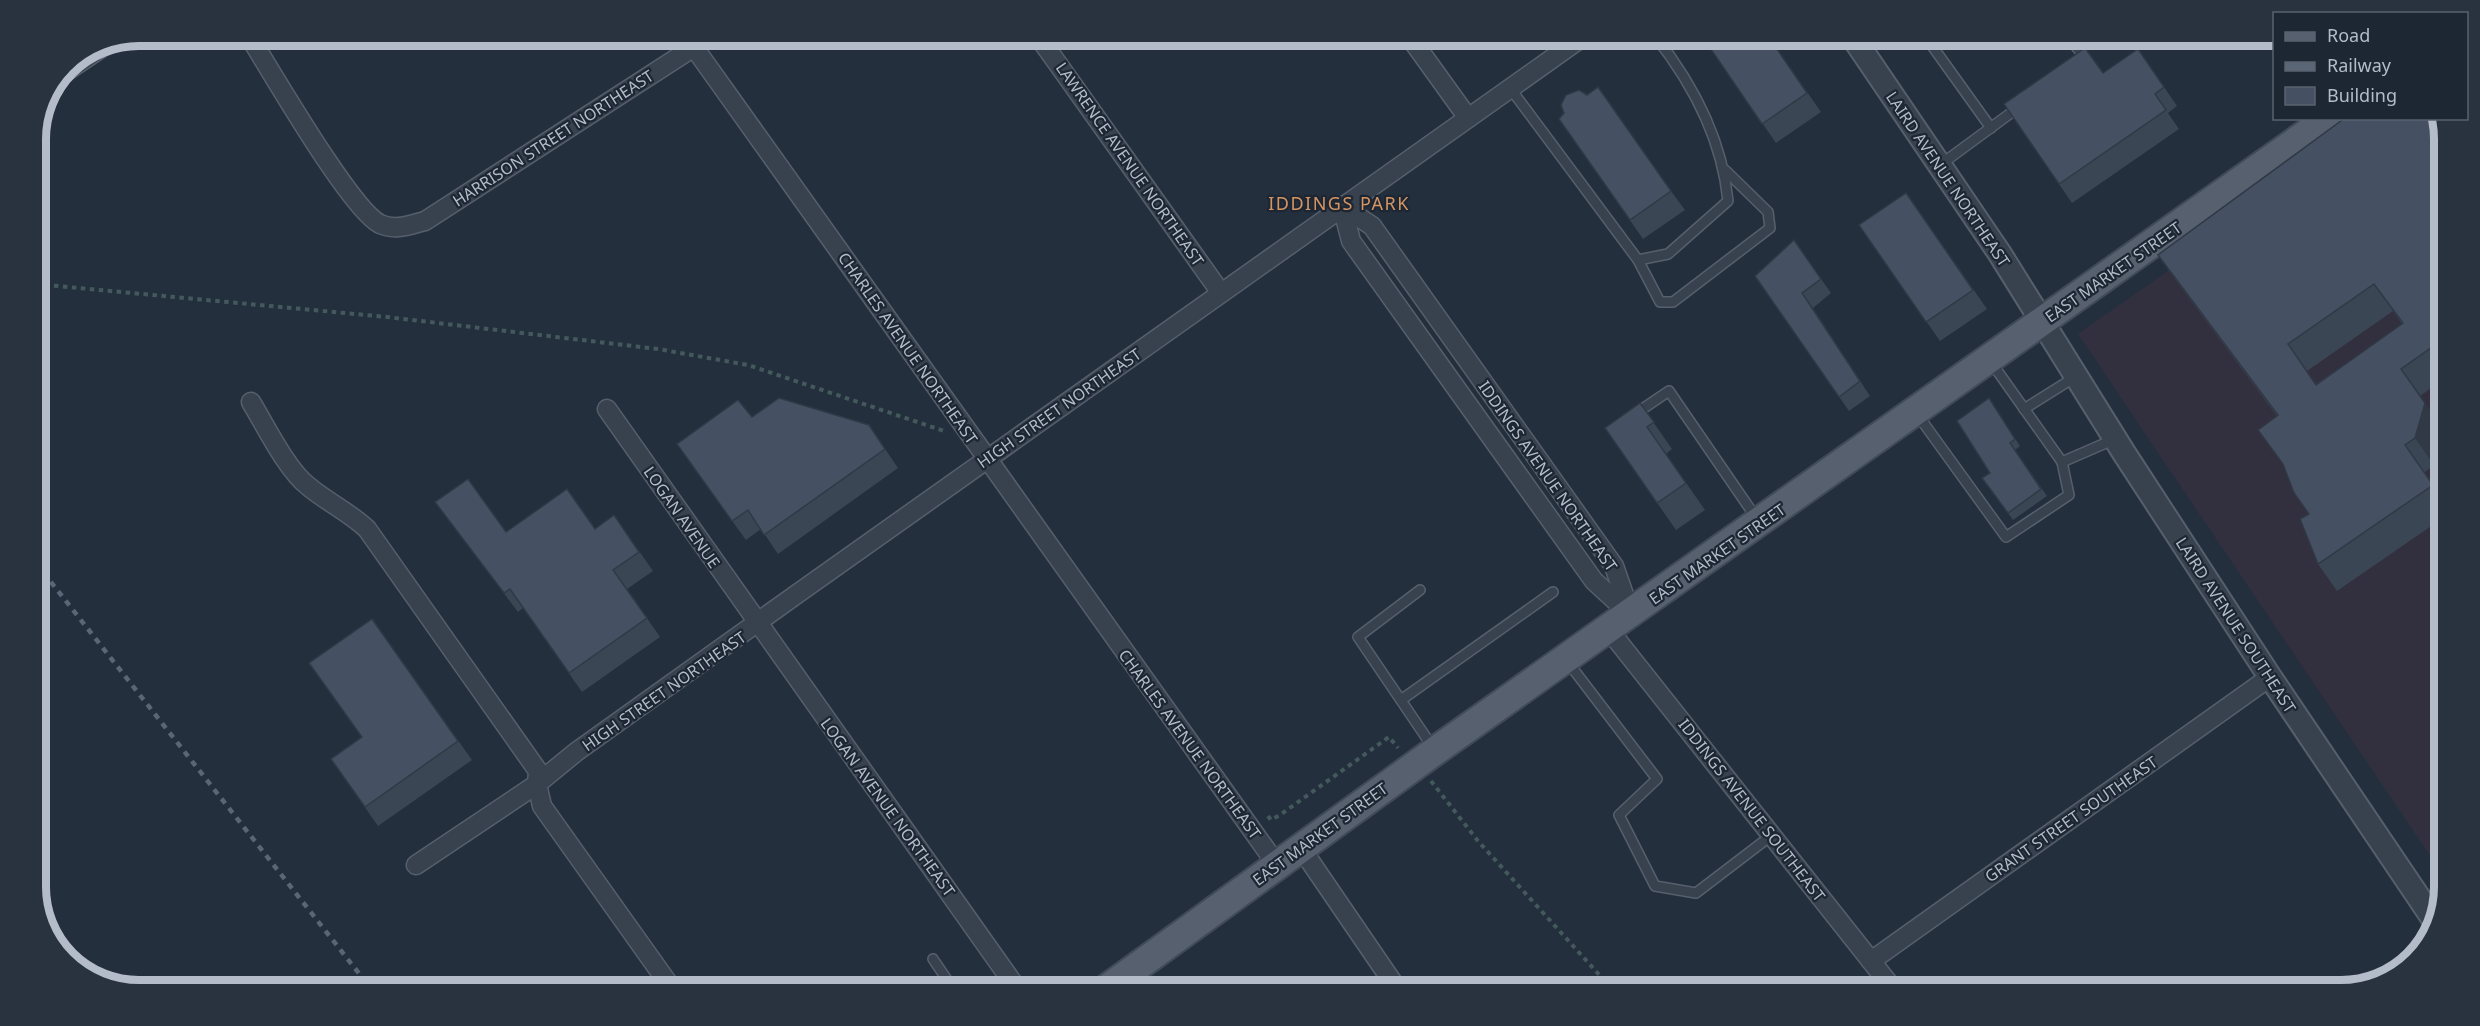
<svg xmlns="http://www.w3.org/2000/svg" width="2480" height="1026" font-family="'Noto Sans',sans-serif">
<style>
.medical{fill:#32303f}
.lines{fill:none;stroke-linecap:round;stroke-linejoin:round}
.service-casing{stroke:#565f6c;stroke-width:12}
.minor-casing{stroke:#565f6c;stroke-width:21}
.tertiary-casing{stroke:#565f6c;stroke-width:26}
.primary-casing{stroke:#414a57;stroke-width:32}
.path{stroke:#44595c;stroke-width:4;stroke-dasharray:4.5 4.5;stroke-linecap:butt}
.service{stroke:#38414e;stroke-width:9}
.minor{stroke:#38414e;stroke-width:18}
.tertiary{stroke:#38414e;stroke-width:22}
.primary{stroke:#56606e;stroke-width:28}
.rail{stroke:#5a6575;stroke-width:4.5;stroke-dasharray:6 6;stroke-linecap:butt}
.wall{fill:#3b4654;fill-rule:evenodd}
.shaded-wall{fill:#303945}
.building{fill:#455162;stroke:#303945;stroke-width:1.5;fill-rule:evenodd}
.labels{text-anchor:middle;dominant-baseline:central;stroke-width:4.5;stroke-linejoin:round;paint-order:stroke}
.street-label{font-size:16px;fill:#b4bcc9;stroke:#1d2633}
.neighbourhood-label{font-size:18px;letter-spacing:1.5px;fill:#d59563;stroke:#1d2633}
.rim{fill:none;stroke:#b4bcc9;stroke-width:8}
</style>
<rect width="100%" height="100%" fill="#242f3e"/>
<!-- medical -->
<polygon class="medical" points="2384,119 2438,119 2444,133 2437,866 2078,334"/>
<g class="lines">
<defs>
<g id="service">
<polyline points="1925,36 1991,128"/>
<polyline points="2068,36 2085,58 2083,60"/>
<polyline points="1510,88 1638,260 1660,302 1673,302 1770,228 1768,212 1725,170"/>
<polyline points="1940,165 2019,107"/>
<path d="M1638 260 1668 254 1728 201C1722 139 1693 84 1655 36"/>
<polyline points="1991,362 2062,462 2115,439"/>
<polyline points="2024,409 2075,377"/>
<polyline points="1635,414 1669,391 1757,519"/>
<polyline points="1917,414 2006,537 2069,495 2062,462"/>
<polyline points="1420,590 1358,637 1434,749"/>
<polyline points="1567,661 1657,779 1619,815 1655,886 1696,893 1772,835"/>
<polyline points="1401,700 1553,592"/>
<polyline points="933,959 954,990"/>
</g>
<g id="minor">
<path d="M249 36C271 71 351 210 380 224 396 231 409 225 425 221L711 36"/>
<polyline points="686,36 1277,865"/>
<polyline points="1038,36 1221,293"/>
<polyline points="1409,36 1468,118"/>
<polyline points="64,73 110,42"/>
<polyline points="1342,206 1372,226 1614,566 1631,615"/>
<polyline points="1342,206 1351,241 1594,581 1630,614"/>
<path d="M251 402C265 425 287 470 308 486 327 502 349 512 367 529L538 771 537 784 416 865"/>
<polyline points="607,409 1018,990"/>
<polyline points="1609,630 1894,990"/>
<polyline points="1301,848 1398,990"/>
<polyline points="1871,961 2270,677"/>
<polyline points="673,990 542,806 537,784 576,752 797,594 1584,36"/>
</g>
<polyline id="tertiary" points="1852,36 2000,254 2124,453 2270,677 2436,923"/>
<polyline id="primary" points="1105,990 1435,751 2329,118"/>
</defs>
<!-- service casing -->
<use href="#service" class="service-casing"/>
<!-- minor casing -->
<use href="#minor" class="minor-casing"/>
<!-- tertiary casing -->
<use href="#tertiary" class="tertiary-casing"/>
<!-- primary casing -->
<use href="#primary" class="primary-casing"/>
<!-- path -->
<g class="path">
<polyline points="36,284 387,317 658,349 748,365 944,431"/>
<polyline points="1431,781 1478,841 1613,990"/>
<polyline points="1268,816 1271,820 1280,815 1389,737 1398,748"/>
</g>
<!-- service -->
<use href="#service" class="service"/>
<!-- minor -->
<use href="#minor" class="minor"/>
<!-- tertiary -->
<use href="#tertiary" class="tertiary"/>
<!-- primary -->
<use href="#primary" class="primary"/>
<!-- rail -->
<polyline class="rail" points="36,563 372,990"/>
</g>
<!-- wall -->
<g class="wall">
<polygon points="1702,36 1768,36 1821,112 1776,143"/>
<polygon points="2138,49 2177,106 2168,113 2179,129 2072,203 2004,104 2103,73"/>
<polygon points="1559,119 1671,191 1685,210 1643,239"/>
<path d="M2444 133 2441 381 2420 396 2434 465 2425 472 2440 495V520L2337 591 2318 564 2309 514 2285 467 2258 430 2277 416 2177 282 2158 255ZM2393 311 2402 324 2316 384 2307 371Z"/>
<polygon points="1906,193 1987,309 1940,341 1859,225"/>
<polygon points="1794,240 1831,293 1813,308 1870,396 1849,411 1755,276"/>
<polygon points="1640,403 1672,449 1666,454 1705,510 1676,530 1605,428"/>
<polygon points="1994,406 2020,446 2015,450 2047,496 2013,520 1982,478 1990,473"/>
<polygon points="869,425 898,468 778,554 761,529 746,540 690,463"/>
<polygon points="435,502 506,532 595,529 614,515 653,571 627,589 660,637 582,692 523,608 518,612"/>
<polygon points="372,619 472,760 378,826 331,759 361,737"/>
</g>
<!-- shaded-wall -->
<g class="shaded-wall">
<polygon points="1802,293 1813,308 1870,396 1860,381"/>
<polygon points="2425,403 2441,426 2441,441 2434,465 2415,438"/>
</g>
<!-- building -->
<g class="building">
<polygon points="1702,36 1768,36 1807,93 1762,124"/>
<polygon points="2085,48 2103,73 2138,49 2164,87 2155,94 2166,110 2059,184 2004,104"/>
<polygon points="1598,87 1671,191 1630,220 1559,119 1564,113 1561,105 1566,95 1579,90 1587,95"/>
<path d="M2345 118H2438L2444 133 2442 340 2401 369 2425 403 2415 438 2405 445 2433 485 2318 564 2300 519 2309 514 2294 493 2283 464 2258 430 2278 415 2158 255ZM2374 284 2403 323 2316 385 2288 344Z"/>
<polygon points="1906,193 1973,290 1926,322 1859,225"/>
<polygon points="1794,240 1821,279 1802,293 1860,381 1839,397 1755,276"/>
<polygon points="779,398 869,425 885,449 764,535 748,510 732,521 677,444 738,400 752,417"/>
<polygon points="1989,398 2015,439 2010,443 2041,489 2008,513 1982,478 1990,473 1957,421"/>
<polygon points="1640,403 1654,422 1647,427 1686,483 1657,503 1605,428"/>
<polygon points="468,479 506,532 567,489 595,529 614,515 639,552 613,570 647,618 569,673 510,589 504,593 435,502"/>
<polygon points="372,619 458,741 365,807 331,759 362,737 309,663"/>
</g>
<g class="labels">
<!-- street labels -->
<g class="street-label">
<text transform="translate(553 138) rotate(-33)">HARRISON STREET NORTHEAST</text>
<text transform="translate(1130 164) rotate(55)">LAWRENCE AVENUE NORTHEAST</text>
<text transform="translate(1948 179) rotate(56)">LAIRD AVENUE NORTHEAST</text>
<text transform="translate(2113 272) rotate(-35)">EAST MARKET STREET</text>
<text transform="translate(908 348) rotate(55)">CHARLES AVENUE NORTHEAST</text>
<text transform="translate(1059 408) rotate(-35)">HIGH STREET NORTHEAST</text>
<text transform="translate(1548 476) rotate(55)">IDDINGS AVENUE NORTHEAST</text>
<text transform="translate(682 517) rotate(55)">LOGAN AVENUE</text>
<text transform="translate(1717 554) rotate(-35)">EAST MARKET STREET</text>
<text transform="translate(2236 625) rotate(57)">LAIRD AVENUE SOUTHEAST</text>
<text transform="translate(664 691) rotate(-35)">HIGH STREET NORTHEAST</text>
<text transform="translate(1190 744) rotate(54)">CHARLES AVENUE NORTHEAST</text>
<text transform="translate(888 807) rotate(54)">LOGAN AVENUE NORTHEAST</text>
<text transform="translate(1752 810) rotate(52)">IDDINGS AVENUE SOUTHEAST</text>
<text transform="translate(2071 819) rotate(-35)">GRANT STREET SOUTHEAST</text>
<text transform="translate(1320 834) rotate(-36)">EAST MARKET STREET</text>
</g>
<!-- neighbourhood labels -->
<g class="neighbourhood-label">
<text x="1339" y="203">IDDINGS PARK</text>
</g>
</g>
<!-- crop -->
<path d="M0 0H2480V1026H0ZM139 46H2341A93 93 0 0 1 2434 139V887A93 93 0 0 1 2341 980H139A93 93 0 0 1 46 887V139A93 93 0 0 1 139 46Z" fill="#29323f" fill-rule="evenodd"/>
<path class="rim" d="M139 46H2341A93 93 0 0 1 2434 139V887A93 93 0 0 1 2341 980H139A93 93 0 0 1 46 887V139A93 93 0 0 1 139 46Z"/>
<!-- legend -->
<rect x="2273" y="12" width="195" height="108" fill="#1d2633" stroke="#59626f" stroke-width="1.5"/>
<rect x="2285" y="32" width="30" height="9" fill="#56606e" stroke="#59626f" stroke-width="1.5"/>
<text x="2327" y="42" font-size="18" fill="#b4bcc9">Road</text>
<rect x="2285" y="62" width="30" height="9" fill="#5a6575" stroke="#59626f" stroke-width="1.5"/>
<text x="2327" y="72" font-size="18" fill="#b4bcc9">Railway</text>
<rect x="2285" y="87" width="30" height="18" fill="#455162" stroke="#59626f" stroke-width="1.5"/>
<text x="2327" y="102" font-size="18" fill="#b4bcc9">Building</text>
</svg>
